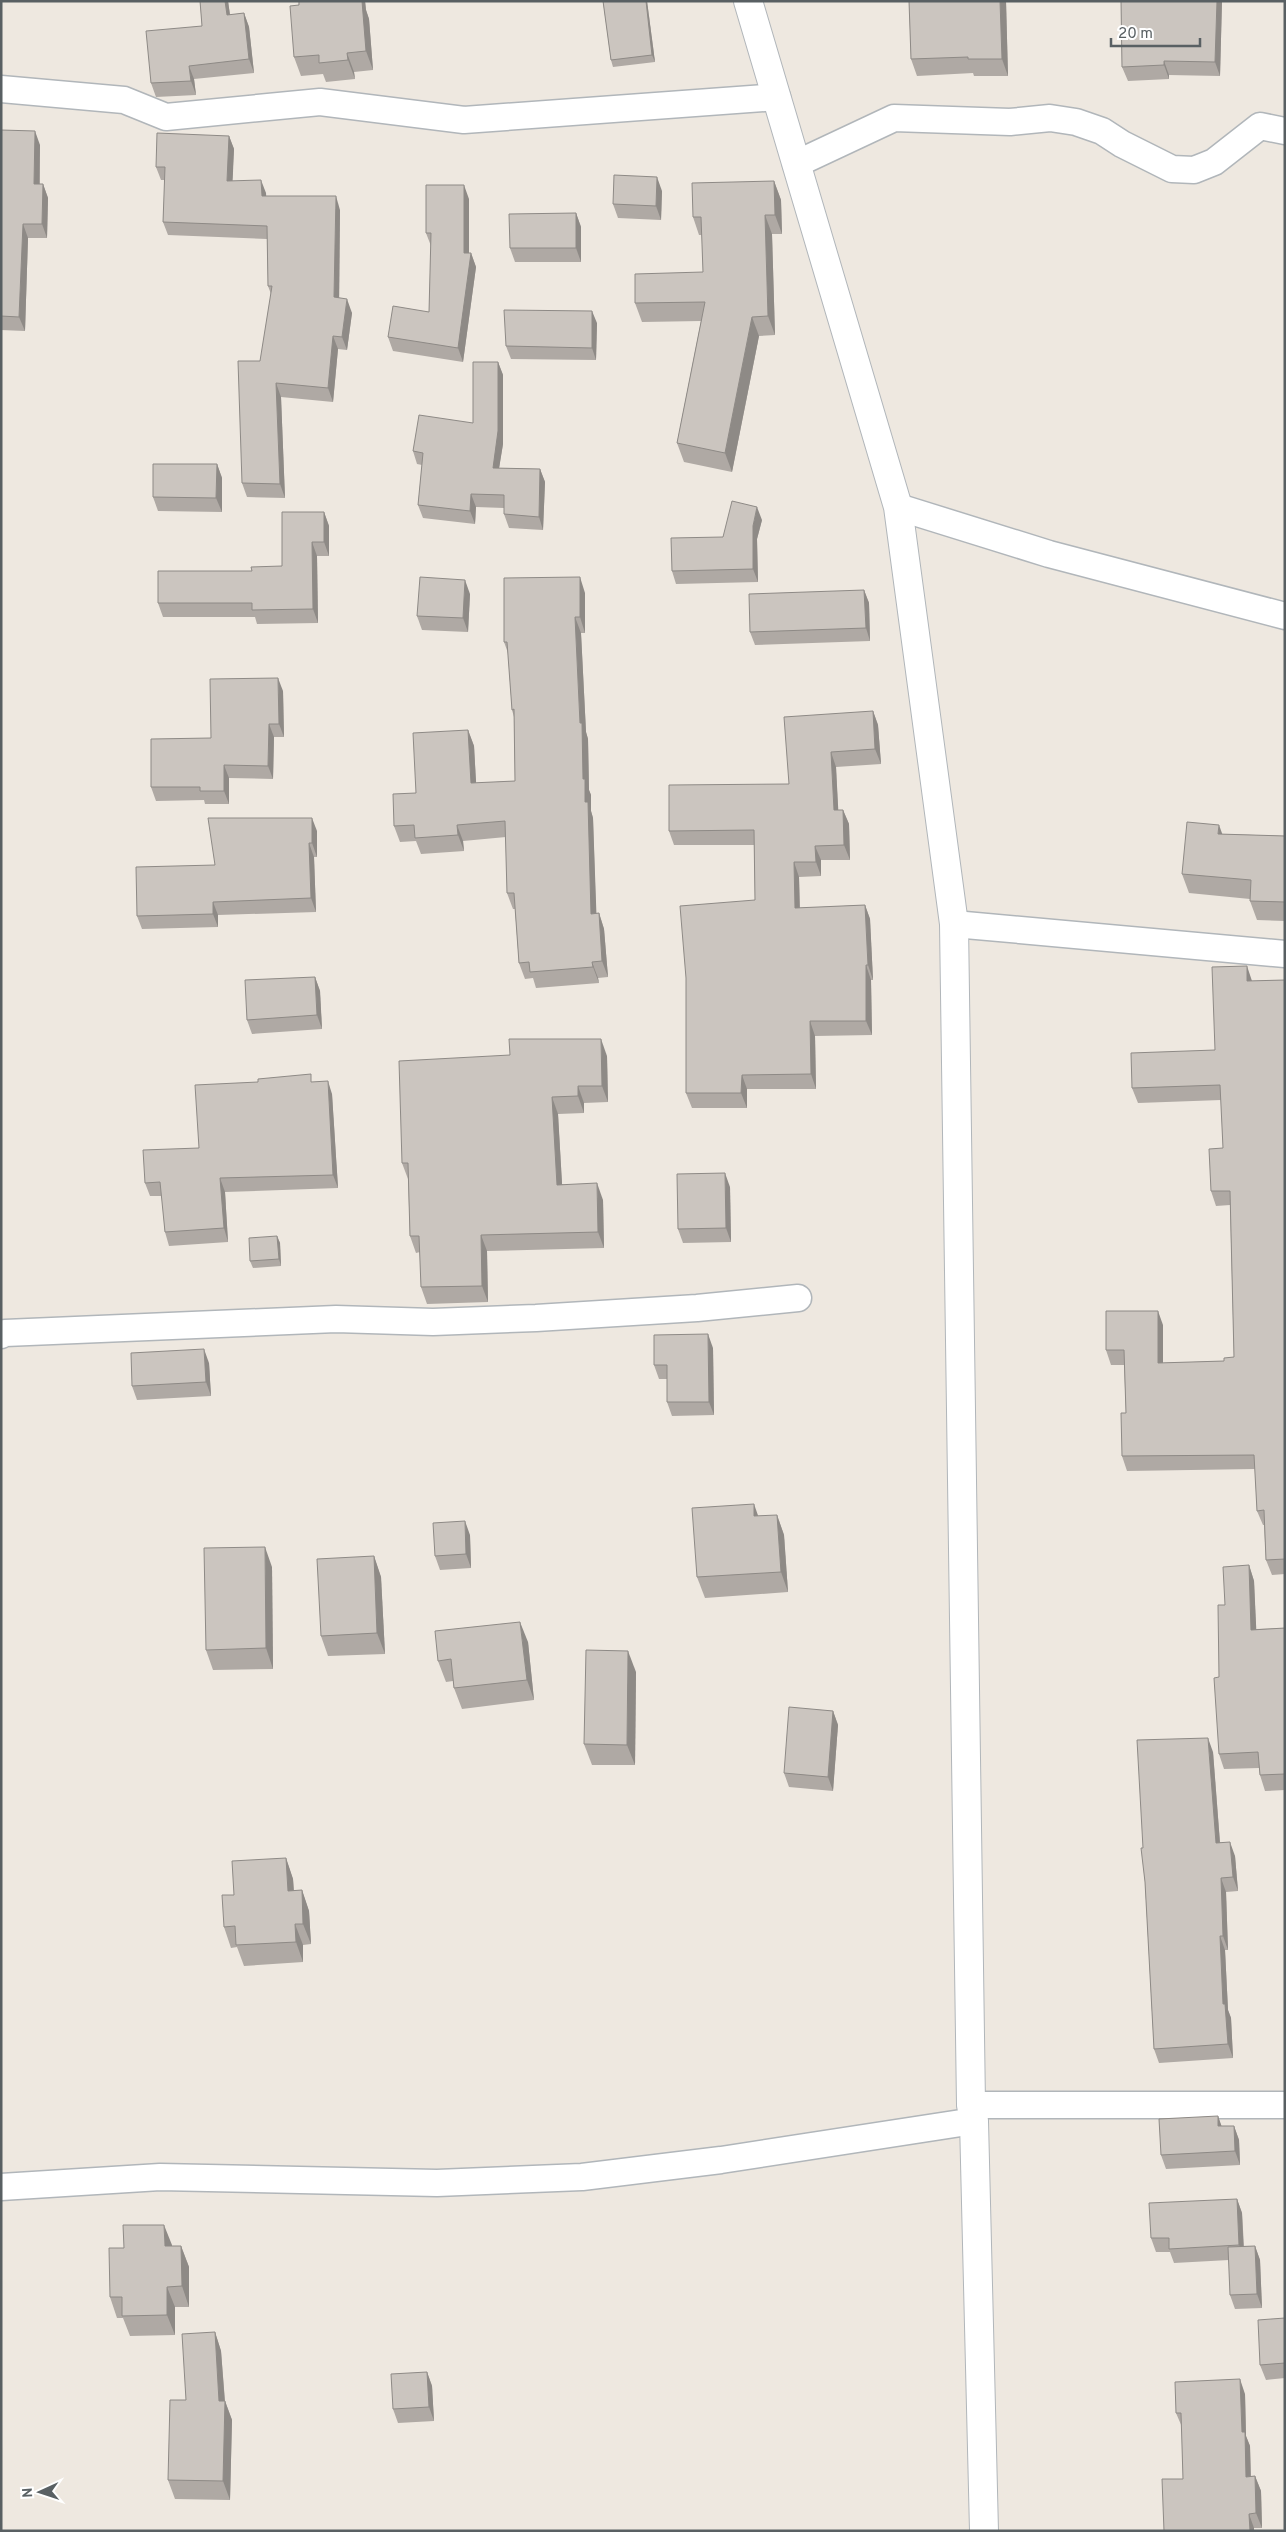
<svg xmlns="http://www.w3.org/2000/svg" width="1286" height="2532" font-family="Overpass,sans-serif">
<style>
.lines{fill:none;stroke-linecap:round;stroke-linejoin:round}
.minor-casing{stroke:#b1b6ba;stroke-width:29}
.tertiary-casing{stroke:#b1b6ba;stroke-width:30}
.minor{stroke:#fff;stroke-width:26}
.tertiary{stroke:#fff;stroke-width:28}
.wall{fill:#afa9a4}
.shaded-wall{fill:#8e8a86}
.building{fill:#cbc5bf;stroke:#8e8a86}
</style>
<rect width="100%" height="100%" fill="#eee8e0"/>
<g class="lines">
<defs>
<g id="minor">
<polyline points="1,89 124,100 166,117 320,102 464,120 777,97"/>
<polyline points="796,164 894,118 1010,122 1050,118 1076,122 1102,131 1122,144 1172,169 1194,170 1214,162 1260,126 1285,131"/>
<polyline points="898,507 1049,554 1285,616"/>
<polyline points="954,924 1285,954"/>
<polyline points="1,1335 5,1333 336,1319 433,1322 536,1318 697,1308 798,1298"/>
<polyline points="971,2105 1285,2105"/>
<polyline points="1,2187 160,2177 437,2183 582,2177 721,2160 974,2121"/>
</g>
<polyline id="tertiary" points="748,1 898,507 954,924 971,2105 974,2121 984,2531"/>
</defs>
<!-- minor casing -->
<use href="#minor" class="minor-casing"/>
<!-- tertiary casing -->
<use href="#tertiary" class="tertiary-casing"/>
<!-- minor -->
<use href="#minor" class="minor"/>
<!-- tertiary -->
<use href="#tertiary" class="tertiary"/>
</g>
<!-- wall -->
<g class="wall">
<polygon points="200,1 228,1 230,15 244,13 249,27 254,73 194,79 196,95 156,97 151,83 202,26"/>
<polygon points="299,1 365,1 366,10 369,19 373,70 354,72 355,79 326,82 323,74 301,76 294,57"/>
<polygon points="603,1 647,1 655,62 613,67 611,60"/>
<polygon points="909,1 1006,1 1008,76 974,76 973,73 917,76 911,59"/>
<polygon points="1121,1 1222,1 1220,76 1169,75 1169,79 1128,81 1122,67"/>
<polygon points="1,130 40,145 40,184 43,184 48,198 47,238 28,238 25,331 1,330"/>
<polygon points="229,136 234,149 232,181 266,193 266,196 340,210 339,298 352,313 347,350 338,349 333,402 281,397 285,498 247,497 242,483 271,294 268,286 267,239 168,235 163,222 165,180 161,180 156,167"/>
<polygon points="774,181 781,200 782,234 772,234 775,335 759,336 732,472 684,462 677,443 701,321 642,322 635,303 703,272 702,235 699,235 693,217"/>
<polygon points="662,191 661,220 618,218 613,204"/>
<polygon points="469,199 469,253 471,253 476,267 463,362 393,351 388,337 429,312 431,246 426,233"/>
<polygon points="576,213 581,227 581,262 515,262 510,248"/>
<polygon points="597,323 596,360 511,359 506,346"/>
<polygon points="498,362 503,375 503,444 499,468 540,469 545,482 543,530 509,528 504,514 504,508 476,507 475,524 423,518 418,505 422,465 417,464 413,451 473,423"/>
<polygon points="217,464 222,478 222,512 158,511 153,497"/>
<polygon points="324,512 329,526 329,556 317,556 318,623 257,624 255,617 163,617 158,603 252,571 282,566"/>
<polygon points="762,520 757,539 758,582 676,584 672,571 723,537"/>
<polygon points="864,590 869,603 870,641 755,645 750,632"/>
<polygon points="585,593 585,633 581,633 586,732 588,739 589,790 591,795 591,811 593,818 596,913 599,913 604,929 608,977 598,978 599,983 536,988 533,978 525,979 519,963 515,909 513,909 507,893 506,837 463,841 464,851 421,854 416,841 400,842 394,826 416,793 468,730 474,746 476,783 515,781 514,717 512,710 508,653 504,642"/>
<polygon points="470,594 468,632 422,630 417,616"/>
<polygon points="283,691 284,737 274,737 273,779 229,778 229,804 205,804 204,800 156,801 151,787 211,738"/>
<polygon points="873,711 878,725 881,764 836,767 838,810 843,810 849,824 850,860 821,860 821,876 799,877 800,908 865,905 870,919 873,980 871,980 872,1035 815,1036 816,1089 747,1089 747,1108 692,1108 686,1093 755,900 754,845 674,845 669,831 789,784"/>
<polygon points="317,831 317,857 314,857 316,912 218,915 218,927 142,929 137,916 215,865"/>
<polygon points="1223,834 1285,836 1285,921 1257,920 1250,901 1250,899 1189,893 1182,874"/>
<polygon points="315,977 320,991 322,1029 252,1034 247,1020"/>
<polygon points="1285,980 1285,1574 1272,1575 1266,1560 1264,1525 1263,1525 1257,1511 1255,1469 1127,1471 1122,1456 1126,1413 1124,1365 1111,1365 1106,1350 1163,1325 1163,1363 1224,1361 1234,1357 1230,1205 1216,1206 1211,1191 1223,1148 1221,1100 1138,1103 1132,1088 1215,1050 1252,981"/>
<polygon points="607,1056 608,1102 584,1103 584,1113 558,1114 562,1184 603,1200 604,1248 487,1251 488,1302 427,1304 421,1287 420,1252 416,1253 410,1236 408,1179 402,1163"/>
<polygon points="313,1082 332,1094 338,1188 225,1192 228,1242 169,1246 165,1232 162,1196 150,1196 145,1183 199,1148"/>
<polygon points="730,1187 731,1242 683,1243 678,1229"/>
<polygon points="277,1236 280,1243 281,1266 253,1268 250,1261"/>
<polygon points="713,1348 714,1415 672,1416 667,1402 667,1379 659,1379 654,1365"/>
<polygon points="209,1363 211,1396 137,1400 132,1386"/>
<polygon points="777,1515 784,1535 788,1592 705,1598 697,1577"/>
<polygon points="470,1535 471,1568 440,1570 435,1556"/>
<polygon points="374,1556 381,1577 385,1654 328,1656 321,1636"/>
<polygon points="1249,1565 1254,1581 1256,1629 1285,1628 1285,1790 1265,1791 1260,1775 1259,1768 1224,1769 1219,1754 1225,1605"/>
<polygon points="272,1567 273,1669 213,1670 206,1650"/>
<polygon points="528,1642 534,1700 462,1709 454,1688 453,1681 446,1682 438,1661"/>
<polygon points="636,1672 635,1765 592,1765 584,1744"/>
<polygon points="833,1711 838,1725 833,1791 789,1787 784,1773"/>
<polygon points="1213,1752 1220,1842 1235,1856 1238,1891 1226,1892 1228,1950 1225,1950 1228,2010 1231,2018 1233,2058 1159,2063 1154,2049 1145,1882 1143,1848"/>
<polygon points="286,1858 293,1879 294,1891 302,1890 309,1911 311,1944 303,1945 303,1962 244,1966 237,1947 231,1948 224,1927 234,1895"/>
<polygon points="1218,2116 1221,2126 1234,2126 1239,2140 1240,2165 1166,2169 1161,2155"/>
<polygon points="1237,2199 1242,2213 1244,2246 1255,2246 1260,2260 1262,2308 1235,2309 1230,2295 1229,2260 1174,2263 1170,2252 1156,2252 1151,2238"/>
<polygon points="172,2245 172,2246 181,2246 189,2267 189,2307 175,2307 175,2335 130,2336 123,2318 117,2318 110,2297"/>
<polygon points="1285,2318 1285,2378 1266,2380 1260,2365"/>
<polygon points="215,2332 221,2351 225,2401 232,2420 230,2500 175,2499 168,2480 186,2400"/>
<polygon points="427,2372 432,2386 434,2421 398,2423 393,2409"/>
<polygon points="1245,2394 1246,2436 1250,2446 1251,2476 1255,2476 1261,2491 1262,2528 1254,2528 1254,2531 1164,2531 1183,2479 1182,2427 1176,2413"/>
</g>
<!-- shaded-wall -->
<g class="shaded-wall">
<polygon points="225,1 228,1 232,29 227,15"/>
<polygon points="360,1 365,1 366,10 369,19 373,70 366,51"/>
<polygon points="646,1 647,1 655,62 652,55"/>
<polygon points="1000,1 1006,1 1008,76 1002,59"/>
<polygon points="1217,1 1222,1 1220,76 1215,62"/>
<polygon points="244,13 249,27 254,73 249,59"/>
<polygon points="347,53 354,72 355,79 348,60"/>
<polygon points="1164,61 1169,75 1169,79 1164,65"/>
<polygon points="189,66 194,79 196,95 191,81"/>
<polygon points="35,131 40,145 39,198 34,184"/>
<polygon points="229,136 234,149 232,195 227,181"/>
<polygon points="657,177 662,191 661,220 656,206"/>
<polygon points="261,180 266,193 267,209 262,196"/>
<polygon points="774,181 781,200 782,234 775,215"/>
<polygon points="43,184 48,198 47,238 42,224"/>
<polygon points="464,185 469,199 469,262 471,253 476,267 463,362 458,348 464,253"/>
<polygon points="336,196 340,210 339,311 334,297"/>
<polygon points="576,213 581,227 581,262 576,248"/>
<polygon points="765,215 772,234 775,335 768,316"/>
<polygon points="23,224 28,238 25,331 19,317"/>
<polygon points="347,299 352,313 347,350 342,337"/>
<polygon points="592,311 597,323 596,360 592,348"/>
<polygon points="752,317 759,336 732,472 725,453"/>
<polygon points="333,336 338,349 333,402 328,388"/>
<polygon points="498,362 503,375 503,444 497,481 493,468"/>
<polygon points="276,383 281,397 285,498 280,484"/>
<polygon points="217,464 222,478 222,512 216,498"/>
<polygon points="540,469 545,482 543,530 539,517"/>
<polygon points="471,494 476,507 475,524 470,511"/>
<polygon points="757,507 762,520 757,539 758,582 753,569 753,526"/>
<polygon points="324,512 329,526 329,556 324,542"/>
<polygon points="312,542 317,556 318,623 313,609"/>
<polygon points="580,577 585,593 585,633 580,617"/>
<polygon points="465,580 470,594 468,632 463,618"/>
<polygon points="864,590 869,603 870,641 866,628"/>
<polygon points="575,617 581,633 586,732 588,739 589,790 591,795 591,811 593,818 597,930 591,914 585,802 583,779"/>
<polygon points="278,678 283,691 284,737 279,724"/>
<polygon points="873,711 878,725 881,764 875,749"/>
<polygon points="269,724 274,737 273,779 268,766"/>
<polygon points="468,730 474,746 477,799 471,783"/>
<polygon points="831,752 836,767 839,824 834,810"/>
<polygon points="224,765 229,778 229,804 224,791"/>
<polygon points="843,810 849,824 850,860 844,845"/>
<polygon points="312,818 317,831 317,857 312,843"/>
<polygon points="457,825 463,841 464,851 458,835"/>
<polygon points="1219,825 1226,844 1218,834"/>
<polygon points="309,843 314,857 316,912 311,898"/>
<polygon points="815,846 821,860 821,876 816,862"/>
<polygon points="794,862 799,877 800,923 795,908"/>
<polygon points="213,902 218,915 218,927 213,914"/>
<polygon points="865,905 870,919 873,980 868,965"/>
<polygon points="599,913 604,929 608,977 602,961"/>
<polygon points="592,962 598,978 599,983 593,967"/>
<polygon points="866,965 871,980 872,1035 866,1021"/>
<polygon points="1247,966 1252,981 1253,996 1247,981"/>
<polygon points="315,977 320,991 322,1029 317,1015"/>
<polygon points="810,1021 815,1036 816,1089 811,1074"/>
<polygon points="601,1039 607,1056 608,1102 602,1086"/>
<polygon points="742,1075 747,1089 747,1108 741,1093"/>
<polygon points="328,1081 332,1094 338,1188 333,1175"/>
<polygon points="578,1086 584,1103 584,1113 578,1096"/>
<polygon points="552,1097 558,1114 563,1201 557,1185"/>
<polygon points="725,1173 730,1187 731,1242 726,1228"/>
<polygon points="220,1178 225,1192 228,1242 224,1228"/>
<polygon points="597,1183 603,1200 604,1248 598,1232"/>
<polygon points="481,1235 487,1251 488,1302 482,1286"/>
<polygon points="277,1236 280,1243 281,1266 279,1259"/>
<polygon points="1158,1311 1163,1325 1163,1378 1158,1363"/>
<polygon points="708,1334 713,1348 714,1415 709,1402"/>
<polygon points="204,1349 209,1363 211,1396 206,1382"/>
<polygon points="754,1504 761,1524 754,1516"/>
<polygon points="777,1515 784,1535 788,1592 781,1572"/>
<polygon points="465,1521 470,1535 471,1568 466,1554"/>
<polygon points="265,1547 272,1567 273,1669 266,1648"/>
<polygon points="374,1556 381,1577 385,1654 377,1633"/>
<polygon points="1249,1565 1254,1581 1257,1645 1251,1630"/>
<polygon points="520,1622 528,1642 534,1700 527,1680"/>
<polygon points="628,1651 636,1672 635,1765 627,1745"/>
<polygon points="833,1711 838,1725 833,1791 828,1777"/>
<polygon points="1208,1738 1213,1752 1221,1857 1216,1843"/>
<polygon points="1230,1842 1235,1856 1238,1891 1233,1877"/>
<polygon points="286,1858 293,1879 295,1912 288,1891"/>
<polygon points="1221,1878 1226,1892 1228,1950 1223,1936"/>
<polygon points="302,1890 309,1911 311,1944 303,1924"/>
<polygon points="295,1924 303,1945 303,1962 296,1942"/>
<polygon points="1220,1936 1225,1950 1228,2010 1231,2018 1233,2058 1228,2044 1223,2004"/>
<polygon points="1218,2116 1223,2130 1218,2126"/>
<polygon points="1234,2126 1239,2140 1240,2165 1235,2151"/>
<polygon points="1237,2199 1242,2213 1244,2259 1239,2245"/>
<polygon points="164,2225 172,2245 172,2267 165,2246"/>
<polygon points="181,2246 189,2267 189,2307 182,2286"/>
<polygon points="1255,2246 1260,2260 1262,2308 1257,2294"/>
<polygon points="167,2287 175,2307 175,2335 167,2315"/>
<polygon points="215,2332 221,2351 225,2404 225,2401 232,2420 230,2500 223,2481 219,2401"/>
<polygon points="427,2372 432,2386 434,2421 429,2407"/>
<polygon points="1240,2379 1245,2394 1246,2436 1250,2446 1251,2491 1246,2477 1242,2432"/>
<polygon points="1255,2476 1261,2491 1262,2528 1256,2513"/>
<polygon points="1249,2514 1254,2528 1254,2531 1250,2531"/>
</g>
<!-- building -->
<g class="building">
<polygon points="200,1 225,1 227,15 244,13 249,59 189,66 191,81 151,83 146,31 202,26"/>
<polygon points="299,1 362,1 366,51 347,53 348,60 319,63 319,55 294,57 290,6 299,5"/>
<polygon points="603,1 646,1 652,55 611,60"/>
<polygon points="909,1 1000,1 1002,59 968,59 968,57 911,59"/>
<polygon points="1121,1 1217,1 1215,62 1164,61 1164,65 1122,67"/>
<polygon points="1,130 35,131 34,184 43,184 42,224 23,224 19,317 1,316"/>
<polygon points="157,133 229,136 227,181 261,180 262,196 336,196 334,297 347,299 342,337 333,336 328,388 276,383 280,484 242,483 238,361 260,361 272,286 268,286 267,226 163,222 165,167 156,167"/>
<polygon points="614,175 657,177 656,206 613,204"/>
<polygon points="774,181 775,215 765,215 768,316 752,317 725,453 677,443 705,302 635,303 635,274 703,272 701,217 693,217 692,183"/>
<polygon points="426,185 464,185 464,253 471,253 458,348 388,337 393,306 429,312 431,233 426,233"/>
<polygon points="576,213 576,248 510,248 509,214"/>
<polygon points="504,310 592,311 592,348 506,346"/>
<polygon points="473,362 498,362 498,431 493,468 540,469 539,517 504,514 504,495 471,494 470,511 418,505 423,453 413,451 419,415 473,423"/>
<polygon points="153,464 217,464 216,498 153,497"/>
<polygon points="732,501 757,507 753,526 753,569 672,571 671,538 723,537"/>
<polygon points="282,512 324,512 324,542 312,542 313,609 252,610 252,603 158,603 158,571 252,571 251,567 282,566"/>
<polygon points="420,577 465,580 463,618 417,616"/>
<polygon points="580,577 580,617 575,617 580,723 582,723 583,779 585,779 585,802 588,802 591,914 599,913 602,961 592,962 593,967 530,972 529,962 519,963 514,893 507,893 505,821 457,825 458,835 415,838 414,825 394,826 393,794 416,793 413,733 468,730 471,783 515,781 514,709 512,710 507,642 504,642 504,578"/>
<polygon points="864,590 866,628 750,632 749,594"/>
<polygon points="278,678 279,724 269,724 268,766 224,765 224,791 200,791 200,787 151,787 151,739 211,738 210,679"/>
<polygon points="873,711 875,749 831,752 834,810 843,810 844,845 815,846 816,862 794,862 795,908 865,905 868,965 866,965 866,1021 810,1021 811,1074 742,1075 741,1093 686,1093 686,978 680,906 755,900 754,830 669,831 669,785 789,784 784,717"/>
<polygon points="208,818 312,818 312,843 309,843 311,898 213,902 213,914 137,916 136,867 215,865"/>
<polygon points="1187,822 1219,825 1218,834 1285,836 1285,902 1250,901 1251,880 1182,874"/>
<polygon points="1247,966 1247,981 1285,980 1285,1559 1266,1560 1264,1510 1257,1511 1254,1455 1122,1456 1121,1413 1126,1413 1124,1350 1106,1350 1106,1311 1158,1311 1158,1363 1224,1361 1224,1358 1234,1357 1230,1191 1211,1191 1209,1149 1223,1148 1220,1085 1132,1088 1131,1053 1215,1050 1212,967"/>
<polygon points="315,977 317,1015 247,1020 245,980"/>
<polygon points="509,1039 601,1039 602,1086 578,1086 578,1096 552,1097 557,1185 597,1183 598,1232 481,1235 482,1286 421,1287 419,1236 410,1236 408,1163 402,1163 399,1061 510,1055"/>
<polygon points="311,1074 311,1082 328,1081 333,1175 220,1178 224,1228 165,1232 160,1182 145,1183 143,1150 199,1148 195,1085 258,1082 258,1079"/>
<polygon points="725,1173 726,1228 678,1229 677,1174"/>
<polygon points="277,1236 279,1259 250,1261 249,1238"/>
<polygon points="708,1334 709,1402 667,1402 667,1365 654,1365 654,1335"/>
<polygon points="204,1349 206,1382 132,1386 131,1353"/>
<polygon points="754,1504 754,1516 777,1515 781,1572 697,1577 692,1508"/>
<polygon points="465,1521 466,1554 435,1556 433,1523"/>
<polygon points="265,1547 266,1648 206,1650 204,1548"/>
<polygon points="374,1556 377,1633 321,1636 317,1559"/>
<polygon points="1249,1565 1251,1630 1285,1628 1285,1774 1260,1775 1258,1752 1219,1754 1214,1678 1219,1677 1218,1605 1225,1605 1223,1567"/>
<polygon points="520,1622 527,1680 454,1688 451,1659 438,1661 435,1631"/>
<polygon points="586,1650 628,1651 627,1745 584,1744"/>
<polygon points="789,1707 833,1711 828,1777 784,1773"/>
<polygon points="1208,1738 1216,1843 1230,1842 1233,1877 1221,1878 1223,1936 1220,1936 1223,2004 1225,2004 1228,2044 1154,2049 1145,1882 1141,1848 1143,1848 1137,1740"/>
<polygon points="286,1858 288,1891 302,1890 303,1924 295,1924 296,1942 236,1945 235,1926 224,1927 222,1895 234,1895 232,1861"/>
<polygon points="1218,2116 1218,2126 1234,2126 1235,2151 1161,2155 1159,2119"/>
<polygon points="1237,2199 1239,2245 1169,2249 1169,2238 1151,2238 1149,2203"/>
<polygon points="123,2225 164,2225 165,2246 181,2246 182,2286 167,2287 167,2315 122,2316 122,2297 110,2297 109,2248 124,2248"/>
<polygon points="1255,2246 1257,2294 1230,2295 1228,2247"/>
<polygon points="1285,2318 1285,2363 1260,2365 1258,2320"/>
<polygon points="215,2332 219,2401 225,2401 223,2481 168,2480 170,2400 186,2400 182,2334"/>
<polygon points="427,2372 429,2407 393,2409 391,2374"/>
<polygon points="1240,2379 1242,2432 1245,2432 1246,2477 1255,2476 1256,2513 1249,2514 1250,2531 1164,2531 1162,2479 1183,2479 1181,2413 1176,2413 1175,2382"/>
</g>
<!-- border -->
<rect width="1286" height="2532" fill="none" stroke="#596063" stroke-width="5"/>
<!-- north arrow -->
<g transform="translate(40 2492) rotate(267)" stroke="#ffffff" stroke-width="4" paint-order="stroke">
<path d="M0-4L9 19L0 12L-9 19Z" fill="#596063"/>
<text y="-8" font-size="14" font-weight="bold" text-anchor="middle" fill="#596063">N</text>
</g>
<!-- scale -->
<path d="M1111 38v8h89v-8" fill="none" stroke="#596063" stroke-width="2.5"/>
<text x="1118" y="38" font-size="15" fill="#596063" stroke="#ffffff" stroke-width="4" paint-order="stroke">20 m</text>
</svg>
